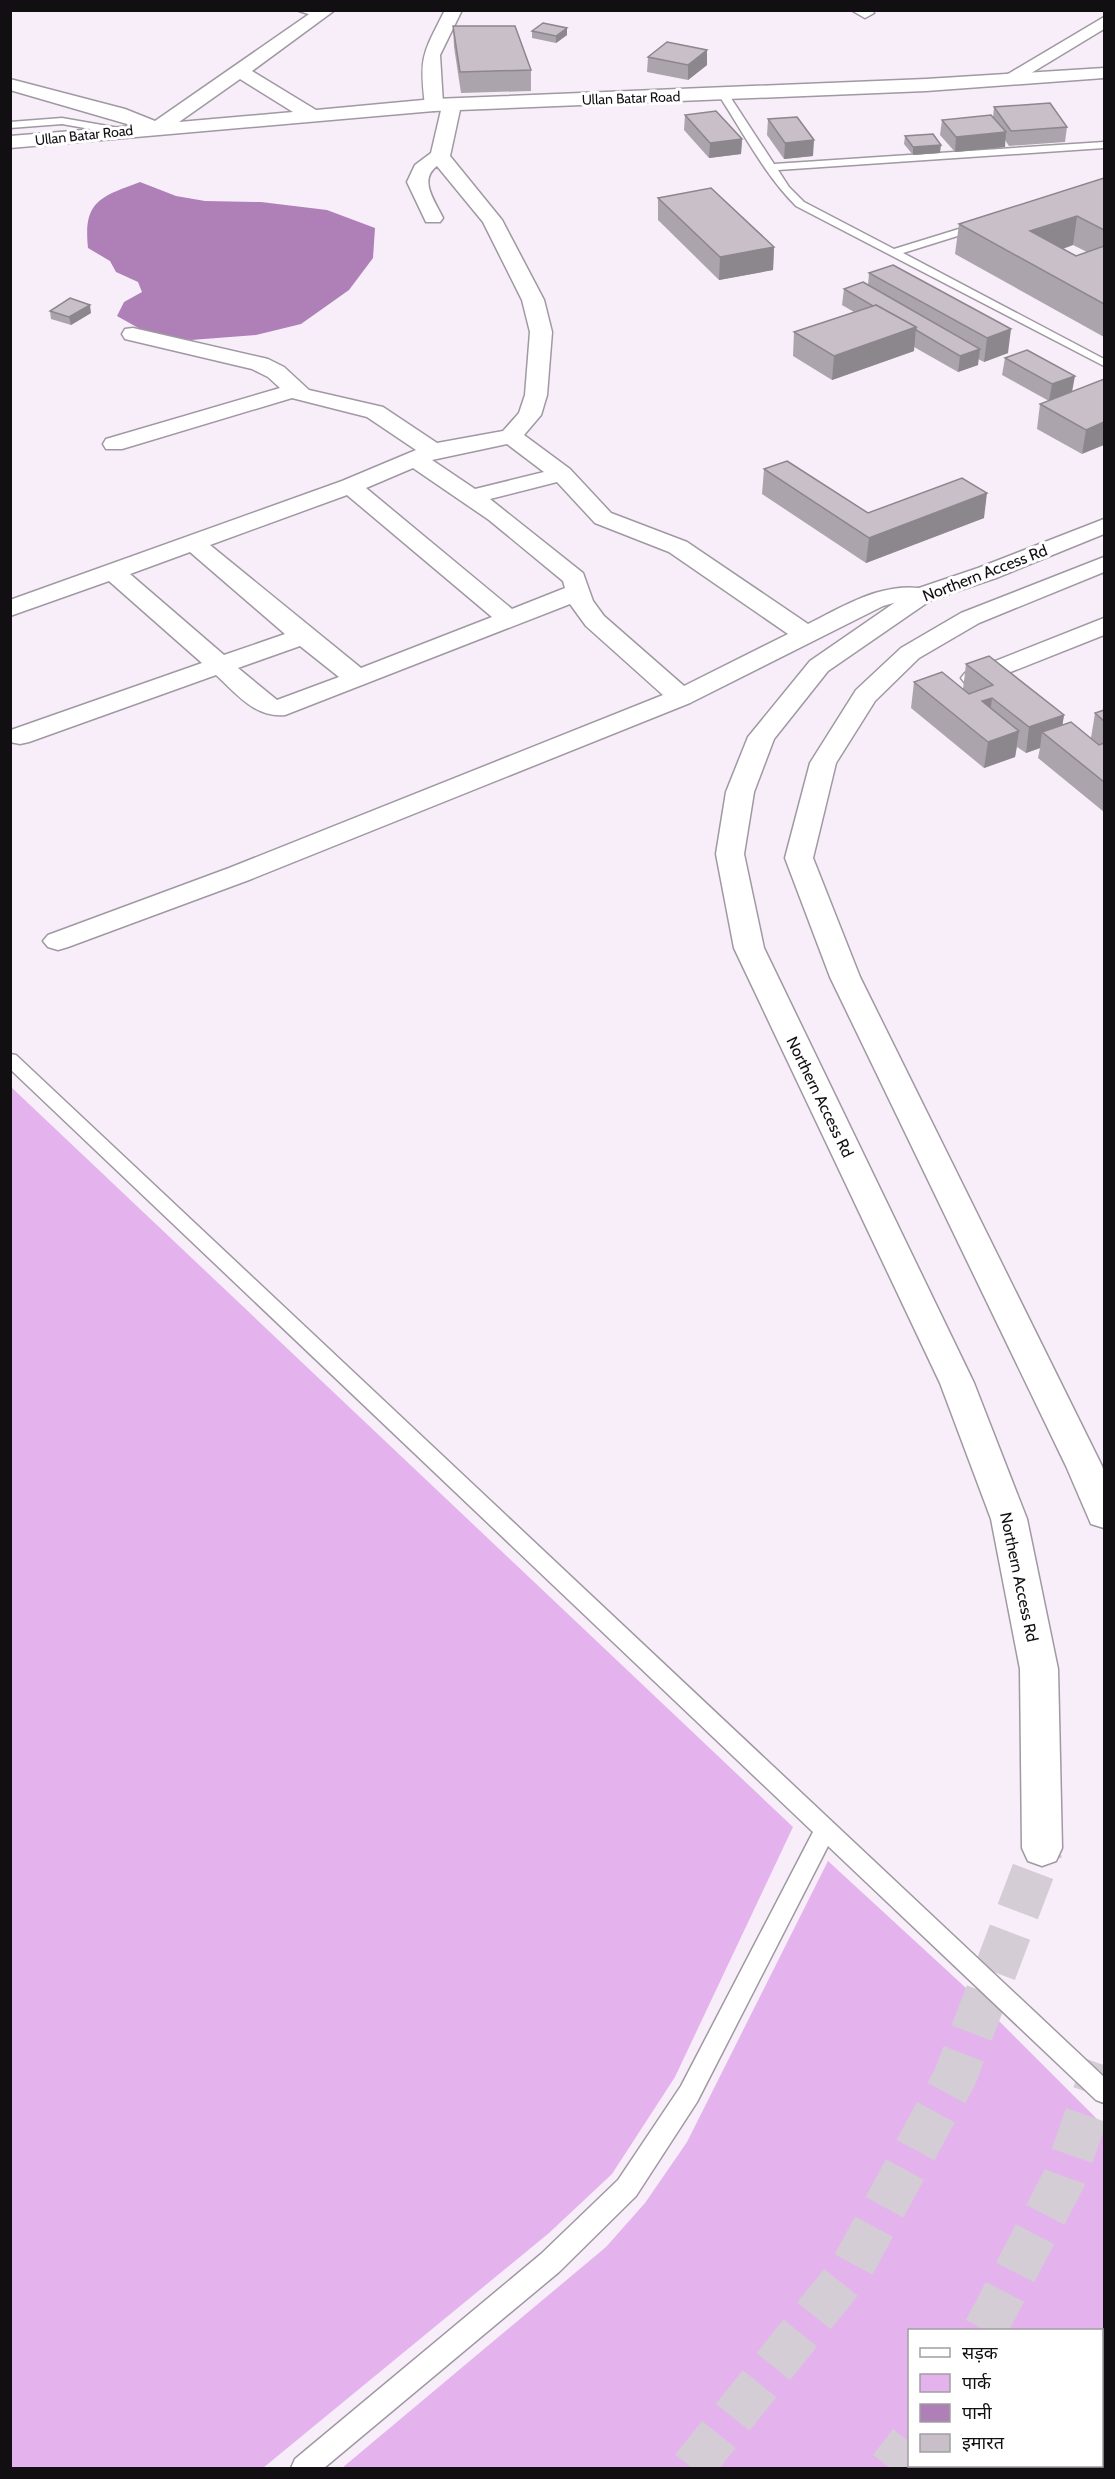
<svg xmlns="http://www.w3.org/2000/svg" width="1115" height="2479" font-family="Cabin,'Noto Sans Devanagari',sans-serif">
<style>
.green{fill:#e4b3ed;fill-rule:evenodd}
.water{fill:#ae80b7}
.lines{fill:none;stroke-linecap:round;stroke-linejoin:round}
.secondary-tunnel{stroke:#d5cdd6;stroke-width:43;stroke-dasharray:43 22;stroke-linecap:butt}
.lane-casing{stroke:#a098a2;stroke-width:3}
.street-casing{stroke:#a098a2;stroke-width:3}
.secondary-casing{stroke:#a098a2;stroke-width:3}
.lane{fill:#fff;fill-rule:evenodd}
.street{fill:#fff;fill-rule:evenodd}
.secondary{fill:#fff;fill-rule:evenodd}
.wall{fill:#aca4ad;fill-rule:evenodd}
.shaded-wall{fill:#8c868d}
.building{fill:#c8bfc9;stroke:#8c868d;stroke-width:1.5}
.labels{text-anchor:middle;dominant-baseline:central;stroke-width:6;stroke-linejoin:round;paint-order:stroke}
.far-street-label{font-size:14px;fill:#120f13;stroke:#fff}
.street-label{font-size:16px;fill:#120f13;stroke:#fff}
</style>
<rect width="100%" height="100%" fill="#f7eef9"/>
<!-- green -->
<g class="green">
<polygon points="10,1086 793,1827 675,2077 612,2174 549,2233 263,2468 11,2468"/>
<path d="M828 1861 966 1988 1104 2126V2468H342L606 2247 645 2203 687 2142ZM910 2330H1102V2466H910Z"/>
</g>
<!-- water -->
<path class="water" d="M140 182 176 196 205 201 261 202 327 210 375 228 373 258 349 290 301 324 256 335 191 340 149 334 117 316 124 302 142 292 138 282 116 272 110 261 88 248C83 201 100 197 140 182Z"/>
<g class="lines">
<!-- secondary-tunnel -->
<g class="secondary-tunnel">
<polyline points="985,2330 1064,2179 1104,2065"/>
<polyline points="692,2468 850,2271 955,2077 1042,1848"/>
<polyline points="890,2468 910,2442"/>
</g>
<defs>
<g id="lane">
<polygon points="296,10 314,10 326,15 321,18"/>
<path d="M719 92H727L774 164 1104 142V148L778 170 789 187 804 202 894 249 975 224H983V228L903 253 1104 359V366L796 206C764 174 743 132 718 94Z"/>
<polygon points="62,118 119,128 124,131 119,134 62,124 10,128 10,122"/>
<polygon points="10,1054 16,1055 1104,2077 1104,2103 1096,2100 828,1846 697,2102 636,2196 559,2272 324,2468 291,2468 295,2459 541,2254 618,2180 681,2086 813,1832 10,1069"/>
</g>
<g id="street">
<path d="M445 10H462L440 55 443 104 452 99 461 105 450 156 502 220 544 300 552 332 547 395 541 415 524 435 570 469 611 513 687 542 808 624C846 605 886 579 931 590L934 595 931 600 922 602 904 600 883 606 690 703 249 880 68 947 58 950 48 947 43 941 48 935 229 868 663 695 586 626 570 604 285 715C255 718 237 694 216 675L29 742 20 744 10 742 11 730 202 663 109 581 10 616V600L342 481 416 450 367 417 292 398 122 449H106L103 444 106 439 280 388 268 377 252 369 125 339 122 334 125 329 133 328 268 359 284 367 309 390 383 407 437 443 503 431 519 413 525 395 530 332 522 300 483 222 437 166C418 180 435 201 443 218L440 222H426L407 182 415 165 431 153 442 106 434 111 425 105C419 56 423 54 445 10ZM507 444 544 472 475 489 432 460ZM413 468 489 520 563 581 565 588 512 609 366 488ZM557 482 595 523 669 552 788 634 684 686 604 616 593 601 583 573 490 499ZM347 495 492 617 361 668 210 545ZM190 552 285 634 224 655 130 574ZM300 646 339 677 277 700 238 668Z"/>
<polygon points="851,10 872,10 874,13 865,18"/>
<polygon points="1104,17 1104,29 1013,84 1001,84 998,80"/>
<polygon points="1104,618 1104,635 983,683 974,686 965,683 961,678 965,673"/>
</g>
<g id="secondary">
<path d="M315 10H335L252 71 316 110 434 99 926 79 1104 68V78L926 91 434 111 10 148V136L134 126 10 90V79L125 109 155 121ZM240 79 293 112 179 122Z"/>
<polygon points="1104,519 1104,534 996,578 931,600 828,671 774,739 754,792 744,854 764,948 974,1383 1027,1519 1058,1669 1062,1848 1056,1861 1042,1866 1028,1861 1022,1848 1020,1669 991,1519 940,1383 734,948 716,854 726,792 748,737 810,661 913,590 978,568"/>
<polygon points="1104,557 1104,572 979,623 919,658 875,701 836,763 813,858 860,977 1102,1466 1104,1472 1104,1528 1091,1524 1066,1466 830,977 785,858 810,763 856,690 901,648 961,613"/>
</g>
</defs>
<!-- lane casing -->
<use href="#lane" class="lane-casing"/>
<!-- street casing -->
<use href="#street" class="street-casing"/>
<!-- secondary casing -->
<use href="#secondary" class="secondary-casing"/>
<!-- lane -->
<use href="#lane" class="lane"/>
<!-- street -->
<use href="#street" class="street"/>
<!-- secondary -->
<use href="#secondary" class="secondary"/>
</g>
<!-- wall -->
<g class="wall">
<polygon points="453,26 531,70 531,91 461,93 454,47"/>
<polygon points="567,28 567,35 556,43 532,38 532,31"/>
<polygon points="648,57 707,65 688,80 647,72"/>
<polygon points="994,107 1067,127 1065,142 1009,146 1005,140 1005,147 955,152 940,135 942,120 993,117"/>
<polygon points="685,115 742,139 741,154 709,158 684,130"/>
<polygon points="768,119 813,156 784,159 767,135"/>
<polygon points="905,136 940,153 913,155 904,144"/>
<path d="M1104 178V337L955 254 959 224ZM1073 245 1087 252 1076 256 1063 249Z"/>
<polygon points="658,198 774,247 773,270 719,280 658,220"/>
<polygon points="893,265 1008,353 984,362 978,359 978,365 958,372 914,347 914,351 832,380 793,356 794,332 854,312 842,305 844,289 868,285 869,273"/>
<polygon points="50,311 91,313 71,325 51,319"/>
<polygon points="1005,358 1072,392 1104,379 1082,454 1037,429 1040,404 1049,401 1002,375"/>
<polygon points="764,469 868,513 984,518 866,563 762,494"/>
<polygon points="966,664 1064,715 1062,725 1091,738 1095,713 1104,710 1104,812 1038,758 1040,748 1026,753 1017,747 1015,757 984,768 911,708 914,682 963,689"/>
</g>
<!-- shaded-wall -->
<g class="shaded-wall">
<polygon points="567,28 567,35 556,43 556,36"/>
<polygon points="707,50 707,65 688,80 688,65"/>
<polygon points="1006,132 1005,147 955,152 956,137"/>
<polygon points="742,139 741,154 709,158 710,143"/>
<polygon points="814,140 813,156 784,159 785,143"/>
<polygon points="941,145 940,153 913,155 913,147"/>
<polygon points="1077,216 1073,245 1026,261 1030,231"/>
<polygon points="774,247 773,270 719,280 720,257"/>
<polygon points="90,305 91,313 71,325 69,317"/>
<polygon points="916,327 914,351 832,380 834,356"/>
<polygon points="1011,329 1008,353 984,362 987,338"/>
<polygon points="980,349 978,365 958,372 960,356"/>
<polygon points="1075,376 1072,392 1049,401 1052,384"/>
<polygon points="1104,422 1104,445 1082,454 1086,430"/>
<polygon points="987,493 984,518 866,563 869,538"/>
<polygon points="992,698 989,724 982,701"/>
<polygon points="1064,715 1060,741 1042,732 1040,748 1026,753 1029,727"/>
<polygon points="1019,731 1015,757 984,768 988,742"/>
</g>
<!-- building -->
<g class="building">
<polygon points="543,23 567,28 556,36 532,31"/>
<polygon points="453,26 515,26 531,70 460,72"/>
<polygon points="667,42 707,50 688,65 648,57"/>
<polygon points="1050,103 1067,127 1011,131 994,107"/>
<polygon points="716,111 742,139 710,143 685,115"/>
<polygon points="991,115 1006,132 956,137 942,120"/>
<polygon points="797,117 814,140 785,143 768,119"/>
<polygon points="933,134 941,145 913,147 905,136"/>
<polygon points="1104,178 1104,230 1077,216 1030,231 1076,256 1104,246 1104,304 959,224"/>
<polygon points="711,188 774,247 720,257 658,198"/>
<polygon points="893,265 1011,329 987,338 869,273"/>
<polygon points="863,282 980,349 960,356 916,330 916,327 876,305 873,306 844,289"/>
<polygon points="70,298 90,305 69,317 50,311"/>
<polygon points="876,305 916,327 834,356 794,332"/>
<polygon points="1027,350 1075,376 1052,384 1005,358"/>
<polygon points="1104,379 1104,422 1086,430 1040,404"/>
<polygon points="787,461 868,513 962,478 987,493 869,538 764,469"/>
<polygon points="989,656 1064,715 1029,727 992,698 982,701 1019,731 988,742 914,682 942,672 969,694 993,685 966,664"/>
<polygon points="1104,710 1104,721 1095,713"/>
<polygon points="1071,722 1099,745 1104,743 1104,782 1042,732"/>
</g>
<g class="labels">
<!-- far-street labels -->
<g class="far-street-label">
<text transform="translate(631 98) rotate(-2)">Ullan Batar Road</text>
<text transform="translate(84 135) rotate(-6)">Ullan Batar Road</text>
</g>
<!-- street labels -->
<g class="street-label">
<text transform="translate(985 573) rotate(-21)">Northern Access Rd</text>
<text transform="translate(820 1097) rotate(64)">Northern Access Rd</text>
<text transform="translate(1019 1577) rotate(78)">Northern Access Rd</text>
</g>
</g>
<!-- border -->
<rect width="1115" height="2479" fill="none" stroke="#120f13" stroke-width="24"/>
<!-- legend -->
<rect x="908" y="2329" width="195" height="138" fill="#ffffff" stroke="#a09fa1" stroke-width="1.5"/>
<rect x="920" y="2348" width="30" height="9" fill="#ffffff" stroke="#a09fa1" stroke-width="1.5"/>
<text x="962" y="2359" font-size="18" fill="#120f13">सड़क</text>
<rect x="920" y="2374" width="30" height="18" fill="#e4b3ed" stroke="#a09fa1" stroke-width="1.5"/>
<text x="962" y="2389" font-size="18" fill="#120f13">पार्क</text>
<rect x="920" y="2404" width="30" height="18" fill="#ae80b7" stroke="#a09fa1" stroke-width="1.5"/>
<text x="962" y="2419" font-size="18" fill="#120f13">पानी</text>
<rect x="920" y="2434" width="30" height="18" fill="#c8bfc9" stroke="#a09fa1" stroke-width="1.5"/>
<text x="962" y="2449" font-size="18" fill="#120f13">इमारत</text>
</svg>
